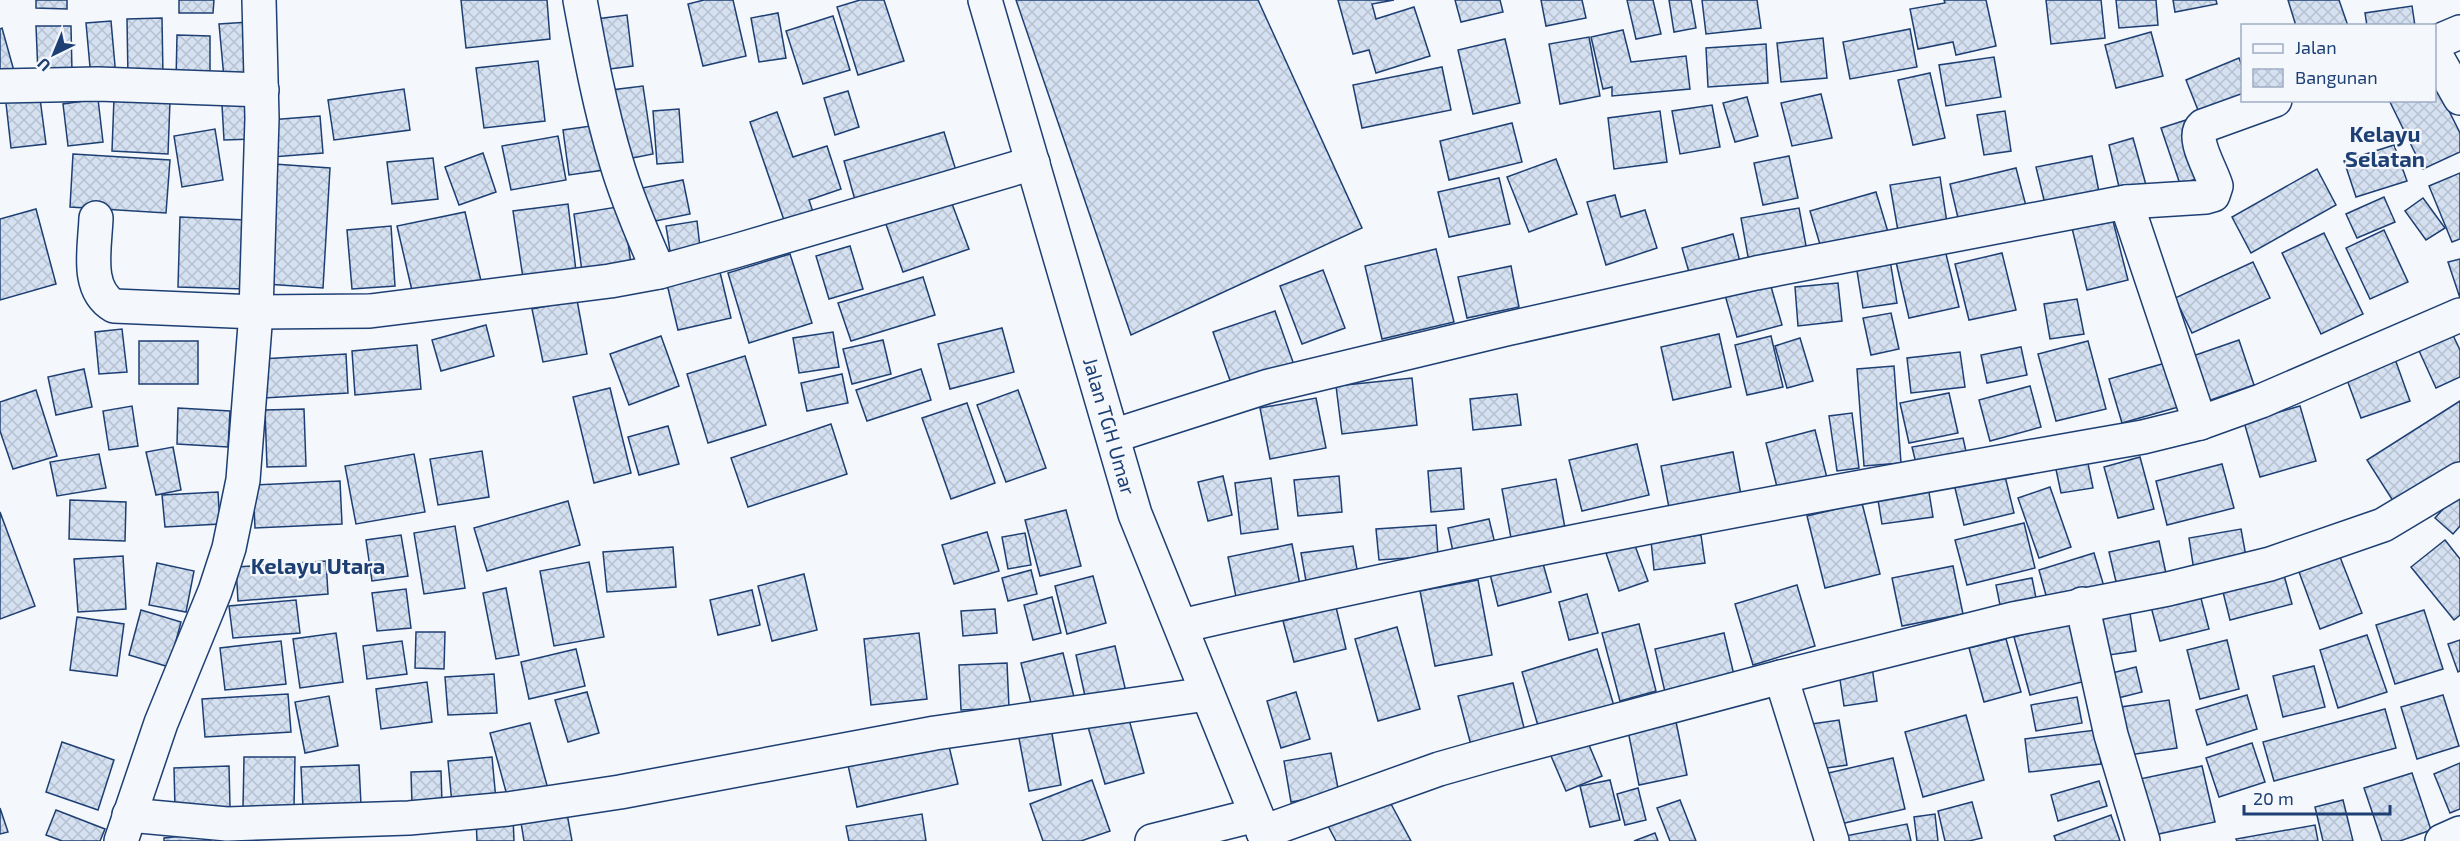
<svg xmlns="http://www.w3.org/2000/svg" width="2460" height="841" font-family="'Exo 2',sans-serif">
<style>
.building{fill:url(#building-cross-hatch);stroke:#1d3f73;stroke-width:1.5}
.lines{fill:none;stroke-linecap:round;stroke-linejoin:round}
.street-casing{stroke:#1d3f73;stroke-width:36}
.primary-casing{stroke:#1d3f73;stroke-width:36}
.street{stroke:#f4f7fb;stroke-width:33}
.primary{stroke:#f4f7fb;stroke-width:33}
.labels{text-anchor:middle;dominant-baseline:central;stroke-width:4.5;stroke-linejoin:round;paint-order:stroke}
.street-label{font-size:20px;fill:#1d3f73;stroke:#f4f7fb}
.quarter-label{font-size:22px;font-weight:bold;fill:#1d3f73;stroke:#f4f7fb}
</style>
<defs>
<pattern id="building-cross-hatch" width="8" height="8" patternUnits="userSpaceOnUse" patternTransform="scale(1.5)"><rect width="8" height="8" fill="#d5e0f0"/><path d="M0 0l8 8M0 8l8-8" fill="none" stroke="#b6c1d1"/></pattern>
</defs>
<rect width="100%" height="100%" fill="#f4f7fb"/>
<!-- building -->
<g class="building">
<polygon points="36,0 67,0 67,9 36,8"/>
<polygon points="179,0 214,0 213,13 179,13"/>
<polygon points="461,0 547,0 550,39 466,48"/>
<polygon points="704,0 733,0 746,56 703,66 688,4"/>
<polygon points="860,0 884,0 904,61 858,75 837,7"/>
<polygon points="1016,0 1258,0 1362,228 1131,335"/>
<polygon points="1338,0 1394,0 1372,4 1376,19 1414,7 1430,56 1376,73 1369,50 1353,54"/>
<polygon points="1455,0 1500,0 1503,12 1461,22"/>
<polygon points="1541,0 1582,0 1586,18 1546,26"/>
<polygon points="1627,0 1653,0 1661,34 1636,39"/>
<polygon points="1669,0 1691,0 1696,28 1674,32"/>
<polygon points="1702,0 1757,0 1761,28 1706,34"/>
<polygon points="1944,0 1986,0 1996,46 1956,55 1953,42 1918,49 1910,9 1945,3"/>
<polygon points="2046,0 2101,0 2105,38 2051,44"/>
<polygon points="2116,0 2156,0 2158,25 2119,28"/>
<polygon points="2173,0 2216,0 2217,4 2175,12"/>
<polygon points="2288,0 2339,0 2348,26 2296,26"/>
<polygon points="2412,6 2415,26 2367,26 2365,13"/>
<polygon points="778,13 786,58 759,62 751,18"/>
<polygon points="627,15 633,66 602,70 596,19"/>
<polygon points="833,16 850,70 803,84 786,31"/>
<polygon points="162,18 163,77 128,78 127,19"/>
<polygon points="111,21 116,77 91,78 86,23"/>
<polygon points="249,22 253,75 224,78 219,24"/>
<polygon points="36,26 71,26 72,73 38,74"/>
<polygon points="2,28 14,71 0,75 0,29"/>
<polygon points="1910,29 1917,67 1850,79 1843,42"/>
<polygon points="1623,30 1631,62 1686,56 1690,89 1612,96 1612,87 1603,89 1591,37"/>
<polygon points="2151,32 2163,76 2116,88 2105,45"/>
<polygon points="177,35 210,36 210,83 176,82"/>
<polygon points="1589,37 1600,96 1560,104 1549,44"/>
<polygon points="1823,38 1827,78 1781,82 1777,43"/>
<polygon points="1505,39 1520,103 1473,114 1458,50"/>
<polygon points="1766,44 1768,83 1708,87 1706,48"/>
<polygon points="1994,57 2001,97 1946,106 1939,65"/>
<polygon points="2239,58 2242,66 2242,99 2200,115 2186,80"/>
<polygon points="538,61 545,121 484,128 476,68"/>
<polygon points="1442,67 1451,110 1362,128 1353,85"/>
<polygon points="1930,73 1945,138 1913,145 1898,80"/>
<polygon points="2434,81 2460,133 2460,152 2423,169 2389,100 2434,100"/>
<polygon points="643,86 653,154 622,160 611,90"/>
<polygon points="404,89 410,130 334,140 328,100"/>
<polygon points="39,91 46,144 11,148 5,94"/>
<polygon points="848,91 859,127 835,135 824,98"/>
<polygon points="1821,94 1832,138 1792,146 1781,103"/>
<polygon points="1747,97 1758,136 1735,142 1723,103"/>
<polygon points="114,98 170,101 168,154 112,151"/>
<polygon points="98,99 103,142 68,146 63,104"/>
<polygon points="251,104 253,139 224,140 222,105"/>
<polygon points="1712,105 1720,147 1680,154 1672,111"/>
<polygon points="679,109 683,162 657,164 653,111"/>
<polygon points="1660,111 1667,162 1614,169 1608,118"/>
<polygon points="2005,111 2011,151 1984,155 1977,115"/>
<polygon points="777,112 793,157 827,146 841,189 809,200 813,212 785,223 750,122"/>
<polygon points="320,116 323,153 272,157 269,120"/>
<polygon points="2186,120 2206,176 2180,184 2161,128"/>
<polygon points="1512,123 1522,162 1449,180 1440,141"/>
<polygon points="598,125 604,170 569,175 563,130"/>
<polygon points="215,129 223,180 182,187 174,136"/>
<polygon points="944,132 958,177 857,207 844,161"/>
<polygon points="558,136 566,180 511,190 502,146"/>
<polygon points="2133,138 2146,185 2120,191 2109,145"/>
<polygon points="2394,145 2407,181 2356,197 2344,161"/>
<polygon points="483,153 496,192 459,205 445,167"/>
<polygon points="73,154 170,160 166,213 70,207"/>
<polygon points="1789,156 1798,198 1763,205 1754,163"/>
<polygon points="2092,156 2099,192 2045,204 2036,167"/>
<polygon points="433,158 438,199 392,204 387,162"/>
<polygon points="1556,159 1577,214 1529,232 1507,177"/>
<polygon points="274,164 330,168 323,288 266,284"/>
<polygon points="2016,168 2026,206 1959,222 1950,184"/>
<polygon points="2317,169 2336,205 2251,253 2232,217"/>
<polygon points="2460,173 2460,239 2452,242 2429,186"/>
<polygon points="1940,177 1947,223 1898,231 1890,185"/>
<polygon points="1499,178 1510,224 1449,237 1438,192"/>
<polygon points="683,180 690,214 650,222 642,188"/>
<polygon points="1876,192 1888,232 1822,251 1810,211"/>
<polygon points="948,193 969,249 903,272 883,216"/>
<polygon points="1615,195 1621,217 1645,210 1657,248 1606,265 1587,202"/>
<polygon points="2384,197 2395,222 2357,238 2346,214"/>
<polygon points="2423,198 2445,228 2426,240 2405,211"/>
<polygon points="568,204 576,271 523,278 513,211"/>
<polygon points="623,206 631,264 582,271 574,214"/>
<polygon points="1799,208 1807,251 1749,262 1741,218"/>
<polygon points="36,209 56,284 0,300 0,219"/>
<polygon points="465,212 481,281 413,295 397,226"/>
<polygon points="180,217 246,220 245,289 178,287"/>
<polygon points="2112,217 2128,280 2087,290 2072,228"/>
<polygon points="697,221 700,247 670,251 666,226"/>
<polygon points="391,226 395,286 352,289 347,230"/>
<polygon points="2384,230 2408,282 2370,299 2346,248"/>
<polygon points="2324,233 2363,314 2321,334 2282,253"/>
<polygon points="1733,234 1741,266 1691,279 1682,248"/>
<polygon points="850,246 863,289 829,299 816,256"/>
<polygon points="1436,249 1454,322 1382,339 1365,266"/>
<polygon points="1945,250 1959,307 1909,318 1896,262"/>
<polygon points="2002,253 2016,310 1969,320 1955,264"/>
<polygon points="790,254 812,323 749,343 728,273"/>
<polygon points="2460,259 2460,298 2448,262"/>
<polygon points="1890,260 1897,303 1863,308 1856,265"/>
<polygon points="2253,262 2270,298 2192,333 2175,298"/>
<polygon points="1511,266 1519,307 1467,318 1458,277"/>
<polygon points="719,268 731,318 678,330 666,280"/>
<polygon points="1323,270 1345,328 1302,344 1280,286"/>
<polygon points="923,277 935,315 851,341 838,303"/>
<polygon points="1770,283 1782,325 1737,337 1725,295"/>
<polygon points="1838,283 1842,321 1798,326 1795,287"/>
<polygon points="2077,299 2084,334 2050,339 2044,304"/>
<polygon points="577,300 587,354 543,362 532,309"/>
<polygon points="1275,311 1294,365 1232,386 1213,332"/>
<polygon points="1891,313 1899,349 1871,355 1863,318"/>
<polygon points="486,325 494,356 441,371 432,340"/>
<polygon points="2449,327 2460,350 2460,377 2436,388 2415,342"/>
<polygon points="1002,328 1014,372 950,389 938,344"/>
<polygon points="122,329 127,372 99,374 95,332"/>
<polygon points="833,332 839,367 799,373 793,338"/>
<polygon points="1719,334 1731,387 1673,400 1661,347"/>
<polygon points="661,336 679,386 629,405 610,354"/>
<polygon points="1771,336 1783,387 1747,395 1735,345"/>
<polygon points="1800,338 1813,381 1787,388 1775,346"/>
<polygon points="883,340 891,374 852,384 843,349"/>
<polygon points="2239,340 2254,385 2202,403 2187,358"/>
<rect x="139" y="341" width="59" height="43"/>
<polygon points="2088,341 2106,409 2056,421 2038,354"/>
<polygon points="417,345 421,389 355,395 352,351"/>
<polygon points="2021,347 2027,375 1987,383 1981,355"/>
<polygon points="1960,352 1965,387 1911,393 1907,358"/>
<polygon points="346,354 348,393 264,398 261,359"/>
<polygon points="745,356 766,425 708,443 687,374"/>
<polygon points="2395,359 2410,401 2361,418 2346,377"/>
<polygon points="2169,362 2182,406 2122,423 2109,379"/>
<polygon points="1894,366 1901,463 1864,466 1857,369"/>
<polygon points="84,369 92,407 56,415 48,377"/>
<polygon points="921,369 931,400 867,421 856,390"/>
<polygon points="842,374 848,403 807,411 801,383"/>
<polygon points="1412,378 1417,425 1342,434 1336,386"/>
<polygon points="2030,386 2041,427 1990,441 1979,400"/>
<polygon points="610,388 631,473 594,483 573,397"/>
<polygon points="36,390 57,456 13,469 0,431 0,402"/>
<polygon points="1018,390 1046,468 1006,482 977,405"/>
<polygon points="1949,393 1958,433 1909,443 1900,403"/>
<polygon points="1517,394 1521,425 1473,430 1470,399"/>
<polygon points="1316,398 1326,448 1270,459 1260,408"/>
<polygon points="2460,401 2460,462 2395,504 2367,460"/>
<polygon points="967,403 995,483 951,499 922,418"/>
<polygon points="132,406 138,446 109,450 103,411"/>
<polygon points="2300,406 2316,461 2260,477 2244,422"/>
<polygon points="178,408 230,411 228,447 177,444"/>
<polygon points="304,409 306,466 267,467 265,410"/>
<polygon points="1852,413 1859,468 1837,471 1829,416"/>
<polygon points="831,424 847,474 748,507 731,458"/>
<polygon points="668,426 679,464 639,475 628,437"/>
<polygon points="1815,430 1828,482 1779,495 1766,443"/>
<polygon points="1963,438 1967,456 1917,467 1912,447"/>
<polygon points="1637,444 1649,495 1582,511 1569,460"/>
<polygon points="173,447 181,490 156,495 146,452"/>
<polygon points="482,451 489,497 438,505 430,459"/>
<polygon points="1733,452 1742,500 1670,513 1661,466"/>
<polygon points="99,454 106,488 57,496 50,462"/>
<polygon points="414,454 425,512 356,524 345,466"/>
<polygon points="2086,454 2093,488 2061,493 2054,460"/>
<polygon points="2140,457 2154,509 2118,518 2104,467"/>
<polygon points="2222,464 2234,508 2167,525 2156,481"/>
<polygon points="1461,468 1464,509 1431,512 1428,471"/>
<polygon points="2003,468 2014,513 1964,525 1953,480"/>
<polygon points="1223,476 1232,515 1208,521 1198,482"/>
<polygon points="1339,476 1342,512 1298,516 1294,480"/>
<polygon points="1271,478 1278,529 1241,534 1235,483"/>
<polygon points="1556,479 1565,528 1511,538 1502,489"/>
<polygon points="340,481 342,524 255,528 253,485"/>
<polygon points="1928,486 1933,517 1882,524 1877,494"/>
<polygon points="2050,487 2071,547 2039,558 2018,498"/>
<polygon points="2460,490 2460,526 2453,534 2435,518"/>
<polygon points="218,492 220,524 165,527 162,495"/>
<polygon points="70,500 126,502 125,541 69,539"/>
<polygon points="568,501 580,545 487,571 474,528"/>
<polygon points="1862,503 1880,574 1825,588 1807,516"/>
<polygon points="1066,510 1081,566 1040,576 1025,520"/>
<polygon points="0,512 35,606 0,619"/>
<polygon points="1489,519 1497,552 1455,561 1448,528"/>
<polygon points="2024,523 2035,568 1967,585 1955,540"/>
<polygon points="1436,525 1438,556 1379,560 1376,529"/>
<polygon points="455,526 465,588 424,594 414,533"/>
<polygon points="2241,529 2247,562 2194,571 2189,538"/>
<polygon points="987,532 999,571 954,584 942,545"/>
<polygon points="1025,533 1031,565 1008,569 1002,537"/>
<polygon points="401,535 408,576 372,581 366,540"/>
<polygon points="1701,535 1705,563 1654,570 1651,541"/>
<polygon points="2445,540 2460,559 2460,615 2454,620 2411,567"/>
<polygon points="2159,541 2167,578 2118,590 2109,552"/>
<polygon points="1634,543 1648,581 1619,591 1606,553"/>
<polygon points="1292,544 1300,585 1236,597 1228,557"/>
<polygon points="1353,546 1358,575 1306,581 1301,553"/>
<polygon points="673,547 676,587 607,592 603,552"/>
<polygon points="2094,553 2105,590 2049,606 2039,570"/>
<polygon points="123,556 126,609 78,612 74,559"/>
<polygon points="2340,557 2362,613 2320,629 2299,572"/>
<polygon points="1542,560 1551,592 1498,606 1490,574"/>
<polygon points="326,561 328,594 238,601 236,567"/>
<polygon points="589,562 604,637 554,646 540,571"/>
<polygon points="157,563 194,571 186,612 149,605"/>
<polygon points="1953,566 1963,614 1902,626 1892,578"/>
<polygon points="2282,568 2292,604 2230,620 2221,584"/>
<polygon points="1031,570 1037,594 1008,601 1002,578"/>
<polygon points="804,574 817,630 772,641 758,586"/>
<polygon points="1093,576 1106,623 1067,634 1055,586"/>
<polygon points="2032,578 2038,608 2002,615 1996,585"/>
<polygon points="1478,580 1492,655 1435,666 1420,591"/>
<polygon points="1797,585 1815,646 1753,665 1735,604"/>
<polygon points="2198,587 2209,629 2160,641 2149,599"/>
<polygon points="506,588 519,655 496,659 483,593"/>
<polygon points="406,589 411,628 377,631 372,593"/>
<polygon points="752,590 760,625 718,635 710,600"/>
<polygon points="1587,594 1598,633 1569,640 1559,602"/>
<polygon points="1052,597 1061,633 1033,640 1024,605"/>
<polygon points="296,600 300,633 233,638 229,606"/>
<polygon points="1336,607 1346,649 1294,662 1283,621"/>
<polygon points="2129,607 2136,651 2102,656 2095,613"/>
<polygon points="995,609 997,633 963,636 961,611"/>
<polygon points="141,610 181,622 169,667 129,655"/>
<polygon points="2424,610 2443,669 2395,684 2376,625"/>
<polygon points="77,617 124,624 117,676 70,670"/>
<polygon points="2070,622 2086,681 2030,695 2014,637"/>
<polygon points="1639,624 1656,691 1620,701 1602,633"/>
<polygon points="1397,627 1420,709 1378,721 1355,639"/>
<polygon points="416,632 445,632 444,669 415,668"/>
<polygon points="336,633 343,682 300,688 293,639"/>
<polygon points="919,633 927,699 871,705 864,639"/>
<polygon points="1724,633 1734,675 1665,692 1655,649"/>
<polygon points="2367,635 2387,692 2338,708 2320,650"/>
<polygon points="2006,639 2021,692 1984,702 1969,648"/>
<polygon points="2227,640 2239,689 2200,699 2187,650"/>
<polygon points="2460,640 2460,671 2458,672 2448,644"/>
<polygon points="281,641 286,684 225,690 220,648"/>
<polygon points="402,641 407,674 367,679 363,646"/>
<polygon points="1115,646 1127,696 1087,705 1076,655"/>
<polygon points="576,649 585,686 529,699 521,662"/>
<polygon points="1597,649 1614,706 1539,729 1522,672"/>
<polygon points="1063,653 1076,705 1034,715 1021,663"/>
<polygon points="1007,663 1009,708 961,710 959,665"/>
<polygon points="2314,666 2325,707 2283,717 2273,676"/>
<polygon points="1872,667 1877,701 1844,706 1839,673"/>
<polygon points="2136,667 2142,692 2114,699 2108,674"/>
<polygon points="494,674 497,713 448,715 445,677"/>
<polygon points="427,682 432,722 381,729 376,689"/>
<polygon points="1513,683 1525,732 1471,745 1458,696"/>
<polygon points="587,692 599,733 568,742 555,700"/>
<polygon points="1296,692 1310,739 1281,748 1267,701"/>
<polygon points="288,694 291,732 205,737 202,699"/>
<polygon points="2247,695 2257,729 2207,745 2196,710"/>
<polygon points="2443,695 2459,746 2417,759 2401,707"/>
<polygon points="329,696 338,746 305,753 295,702"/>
<polygon points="2077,697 2082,723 2036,731 2031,705"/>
<polygon points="2169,700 2177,748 2122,756 2114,708"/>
<polygon points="2385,709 2396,748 2274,781 2263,742"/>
<polygon points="1966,715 1984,780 1923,797 1905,732"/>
<polygon points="1128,716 1144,773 1105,784 1088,727"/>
<polygon points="1675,717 1687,775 1639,785 1627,726"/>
<polygon points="1839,720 1847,765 1813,770 1805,725"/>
<polygon points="530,723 548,789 508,799 490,733"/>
<polygon points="1051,728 1061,785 1029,791 1018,733"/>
<polygon points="2096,730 2101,764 2029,772 2025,739"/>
<polygon points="1584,733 1602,776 1566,791 1548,749"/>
<polygon points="62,742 114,760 98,810 46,792"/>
<polygon points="948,742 958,784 857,807 848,765"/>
<polygon points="2252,743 2265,782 2219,797 2206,758"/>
<polygon points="1331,753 1339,793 1291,802 1284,761"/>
<polygon points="244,757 295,757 294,808 243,807"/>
<polygon points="492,757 496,800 452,804 448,761"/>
<polygon points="1893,758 1905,809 1836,825 1824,774"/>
<polygon points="2460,763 2460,809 2450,813 2434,774"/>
<polygon points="359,765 361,805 303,808 301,767"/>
<polygon points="229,766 230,807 175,809 174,768"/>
<polygon points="2202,766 2215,822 2149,836 2135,780"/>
<polygon points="441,771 442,804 412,805 411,772"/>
<polygon points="2412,773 2431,830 2400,841 2382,841 2364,788"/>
<polygon points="1092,780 1110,831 1081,841 1043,841 1030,804"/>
<polygon points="1610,780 1620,820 1590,827 1580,786"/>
<polygon points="2099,781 2107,806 2058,821 2051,795"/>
<polygon points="1638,788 1646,820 1625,825 1617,794"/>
<polygon points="1384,791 1411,841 1336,841 1326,822"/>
<polygon points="1680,800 1696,841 1670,841 1657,808"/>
<polygon points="2343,800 2353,841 2323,841 2315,807"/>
<polygon points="1972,802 1982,838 1969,841 1945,841 1938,811"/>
<polygon points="0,808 8,832 0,834"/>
<polygon points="566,808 572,841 524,841 520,816"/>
<polygon points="56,810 105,829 100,841 62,841 46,835"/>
<polygon points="922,814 926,841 849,841 846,826"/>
<polygon points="1935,814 1938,841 1917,841 1914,817"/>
<polygon points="2111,815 2120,841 2056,841 2054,836"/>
<polygon points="513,816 514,841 477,841 476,818"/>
<polygon points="1907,824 1911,841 1846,841 1845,836"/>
<polygon points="2315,825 2318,841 2237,841 2236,839"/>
<polygon points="210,833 211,841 164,841 164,838"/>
<polygon points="1655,833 1658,841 1634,841"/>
</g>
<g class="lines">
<defs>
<g id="street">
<path d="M580 0C590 54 600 108 616 161 627 199 643 236 659 272"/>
<polyline points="2434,43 2460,32"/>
<polyline points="2434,52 2460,98"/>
<polyline points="0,86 98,84 262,90"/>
<polyline points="2126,202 2200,423"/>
<path d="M96 218C95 248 85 289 114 306L256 312 370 311 610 281 659 272 735 251 1033 163"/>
<path d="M1113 436 1269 386 1506 329 1756 273 2126 202 2206 197 2213 195 2216 186C2212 171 2190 137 2203 126L2275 100"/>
<polyline points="2082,604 2111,735 2143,841"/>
<path d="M1181 626C1499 552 1821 493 2143 437L2200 423 2261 401 2460 315"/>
<polyline points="1781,677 1832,841"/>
<polyline points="129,815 227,824 409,818 508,809 620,792 935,733 1207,694"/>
<polyline points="1263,832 1439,769 1499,752 1781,677 2013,619 2168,589 2270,564 2383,525 2460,479"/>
<polyline points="121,841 161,723 215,591 229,548 243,480 256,312 262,118 259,0"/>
<polyline points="1152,841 1256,815"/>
<polyline points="2442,841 2460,833"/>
</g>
<polyline id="primary" points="985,0 1135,514 1267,841"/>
</defs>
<!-- street casing -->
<use href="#street" class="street-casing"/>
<!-- primary casing -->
<use href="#primary" class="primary-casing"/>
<!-- street -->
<use href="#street" class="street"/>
<!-- primary -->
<use href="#primary" class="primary"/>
</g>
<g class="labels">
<!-- street labels -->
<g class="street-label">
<text transform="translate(1110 426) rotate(74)">Jalan TGH Umar</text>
</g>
<!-- quarter labels -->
<g class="quarter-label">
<text x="2385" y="133">Kelayu<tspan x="2385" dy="25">Selatan</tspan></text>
<text x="318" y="565">Kelayu Utara</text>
</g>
</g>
<!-- legend -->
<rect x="2241" y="24" width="195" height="78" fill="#f4f7fb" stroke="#9eadc5" stroke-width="1.5"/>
<rect x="2253" y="44" width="30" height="9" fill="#f4f7fb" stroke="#9eadc5" stroke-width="1.5"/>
<text x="2295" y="54" font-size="18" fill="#1d3f73">Jalan</text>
<rect x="2253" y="69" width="30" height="18" fill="url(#building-cross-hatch)" stroke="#9eadc5" stroke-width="1.5"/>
<text x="2295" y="84" font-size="18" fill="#1d3f73">Bangunan</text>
<!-- north arrow -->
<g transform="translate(54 54) rotate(223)" stroke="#f4f7fb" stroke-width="4.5" paint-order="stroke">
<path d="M0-4.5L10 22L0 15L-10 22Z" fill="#1d3f73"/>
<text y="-9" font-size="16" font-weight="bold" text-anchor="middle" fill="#1d3f73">U</text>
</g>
<!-- scale -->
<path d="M2244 805v9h146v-9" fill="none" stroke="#1d3f73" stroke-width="3"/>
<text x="2253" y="805" font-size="18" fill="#1d3f73" stroke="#f4f7fb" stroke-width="4.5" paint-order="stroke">20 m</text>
</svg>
